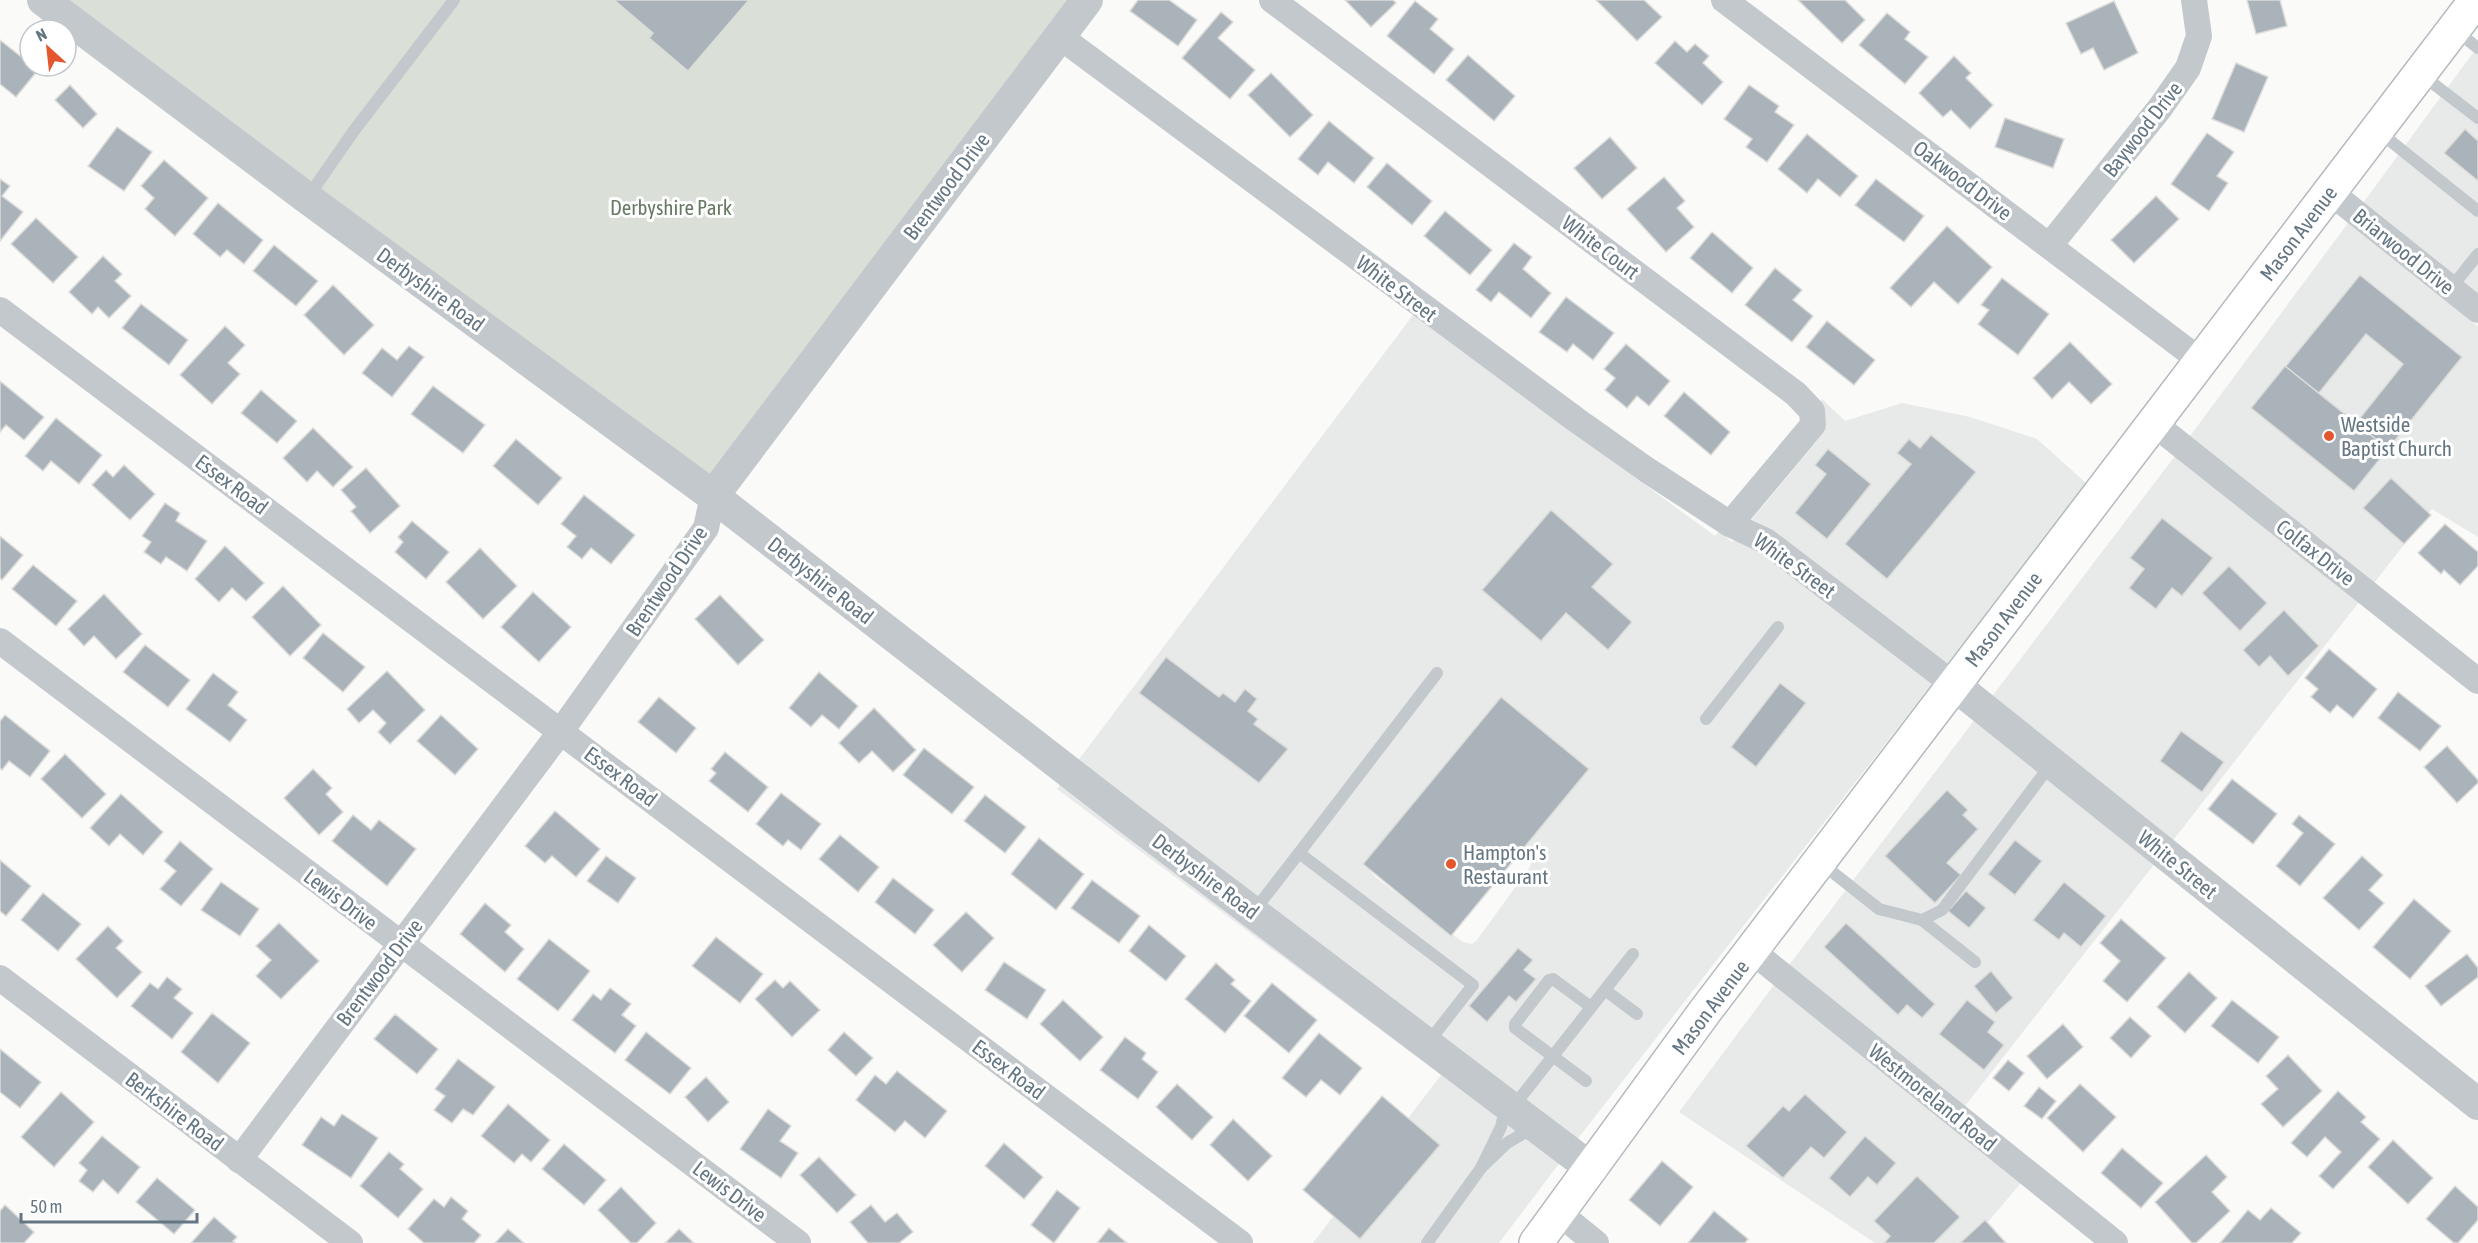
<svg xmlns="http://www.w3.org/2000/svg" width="2478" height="1243" font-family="'Asap Condensed',sans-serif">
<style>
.built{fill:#e8e9e9;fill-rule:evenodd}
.green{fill:#dadfd7}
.building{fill:#aab3b9;stroke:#dcdcda;stroke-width:1.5}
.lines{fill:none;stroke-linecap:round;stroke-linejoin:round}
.secondary-casing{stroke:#b3babf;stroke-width:36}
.service{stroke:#c3c8cc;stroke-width:12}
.minor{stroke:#c3c8cc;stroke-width:26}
.tertiary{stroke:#c3c8cc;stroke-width:32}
.secondary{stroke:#fff;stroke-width:33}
.poi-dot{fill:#e4572e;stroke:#fff;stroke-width:2}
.labels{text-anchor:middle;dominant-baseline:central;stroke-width:6;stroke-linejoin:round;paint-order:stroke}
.street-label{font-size:21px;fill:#657683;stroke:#fff}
.park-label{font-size:21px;fill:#687a64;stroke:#fff}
.poi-label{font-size:21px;fill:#657683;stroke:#fff;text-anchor:start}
</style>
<rect width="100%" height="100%" fill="#fafaf8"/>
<!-- built -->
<g class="built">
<polygon points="2478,46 2478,295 2363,203"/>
<polygon points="2348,223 2478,326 2478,537 2432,509 2374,583 2190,436"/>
<path d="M1413 315 1715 536 1719 531 1732 542 1735 539 1761 552 1932 684 1576 1141 1077 762ZM1440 787 1527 850 1532 860 1530 867 1477 940 1472 944 1463 942 1375 877 1370 871V867Z"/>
<polygon points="1822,399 1845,421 1902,403 1970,417 2037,439 2086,483 1947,664 1773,530 1752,519 1823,434 1826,425 1824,411 1820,402"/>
<polygon points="2175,456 2359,602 2171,843 1990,699"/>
<polygon points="1976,718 2156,862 1965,1106 1789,965"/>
<polygon points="1062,782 1561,1161 1499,1243 1313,1243 1441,1075 1057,789"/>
<polygon points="1774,985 2021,1183 1970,1243 1875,1243 1679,1112"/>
</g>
<!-- green -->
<polygon class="green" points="43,0 1087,0 713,496"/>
<!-- building -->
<g class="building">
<polygon points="614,0 749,0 688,71 649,38 653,33"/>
<polygon points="1138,0 1169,0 1197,20 1178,46 1130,11"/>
<polygon points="1345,0 1393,0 1396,3 1371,27"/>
<polygon points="1596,0 1644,0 1662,17 1637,41"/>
<polygon points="1798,0 1845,0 1865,20 1842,43"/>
<polygon points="2247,0 2280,0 2287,26 2256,34"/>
<polygon points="1415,1 1438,19 1430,29 1454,49 1434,74 1387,36"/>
<polygon points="2114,1 2138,53 2104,70 2093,48 2081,54 2066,23"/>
<polygon points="1221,12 1233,22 1218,38 1255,70 1230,99 1182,58"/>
<polygon points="1887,13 1910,32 1905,39 1928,57 1905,84 1859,45"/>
<polygon points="0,40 38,70 16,97 0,84"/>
<polygon points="1675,41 1687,52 1695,44 1709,56 1703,63 1723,82 1702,105 1655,63"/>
<polygon points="1468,55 1515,96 1494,121 1446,80"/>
<polygon points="1954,56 1971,73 1966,78 1993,105 1970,129 1951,110 1943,117 1919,93"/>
<polygon points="2236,63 2268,77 2244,132 2212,119"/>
<polygon points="1271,73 1313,115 1290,137 1248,95"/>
<polygon points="70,85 97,114 83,128 55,100"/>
<polygon points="1749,85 1779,106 1775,112 1794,125 1767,162 1746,147 1752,139 1724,119"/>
<polygon points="2005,118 2064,139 2053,168 1995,147"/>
<polygon points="1329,121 1374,158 1354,183 1328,162 1318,175 1298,159"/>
<polygon points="117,127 152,152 124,191 88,166"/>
<polygon points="2465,129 2478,141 2478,181 2444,153"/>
<polygon points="2207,133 2234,152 2217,176 2228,183 2209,211 2171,184"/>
<polygon points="1807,134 1858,176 1840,197 1818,179 1807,193 1778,169"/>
<polygon points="1610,137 1637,168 1602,199 1574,168"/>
<polygon points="164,160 208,198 175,236 145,209 154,198 141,186"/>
<polygon points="1387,163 1432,201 1412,225 1367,187"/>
<polygon points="1664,177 1685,201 1677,208 1694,227 1666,252 1627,209"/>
<polygon points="0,179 10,186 2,196 23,212 0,241"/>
<polygon points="1876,179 1924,216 1904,242 1855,205"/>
<polygon points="2156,196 2179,219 2134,263 2111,240"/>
<polygon points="218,203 263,240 244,264 227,250 220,257 193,234"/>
<polygon points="1445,211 1492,250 1470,275 1424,236"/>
<polygon points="36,218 78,257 53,283 11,244"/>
<polygon points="1947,226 1992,267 1958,304 1934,282 1911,307 1890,288"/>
<polygon points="1712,232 1753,268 1732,293 1690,258"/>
<polygon points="1514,243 1532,257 1523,269 1551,293 1531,318 1499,292 1491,302 1476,290"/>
<polygon points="274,245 318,281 296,306 253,271"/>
<polygon points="103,256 122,274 115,281 131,296 109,318 98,307 92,314 69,292"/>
<polygon points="1775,268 1802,290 1793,300 1813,316 1792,342 1745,305"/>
<polygon points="2360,275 2462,357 2388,449 2356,423 2403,364 2366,334 2319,393 2285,367"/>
<polygon points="2002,278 2049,314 2018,355 1978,324 1989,310 1981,305"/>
<polygon points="333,285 374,325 344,355 304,315"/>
<polygon points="1566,297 1614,333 1593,360 1573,344 1567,352 1539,332"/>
<polygon points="141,304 188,340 169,365 122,328"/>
<polygon points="1827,321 1875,360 1854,385 1806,347"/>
<polygon points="225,326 245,345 228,363 240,374 212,404 180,375"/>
<polygon points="2070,342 2112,384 2091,404 2069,382 2052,399 2033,378"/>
<polygon points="1626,344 1670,381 1649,406 1637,396 1627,408 1605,390 1615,378 1604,369"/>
<polygon points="409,346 424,357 392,397 362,373 382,348 397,360"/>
<polygon points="2285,366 2388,449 2354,491 2251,408"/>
<polygon points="0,381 44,417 24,440 6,425 0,432"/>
<polygon points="433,386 485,425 463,453 411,414"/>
<polygon points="261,390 297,421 277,443 241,413"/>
<polygon points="1684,392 1730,432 1711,455 1664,416"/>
<polygon points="56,418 102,455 79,484 51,461 43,471 25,456"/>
<polygon points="313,428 353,467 333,487 317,471 307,482 283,458"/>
<polygon points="1931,435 1976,472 1887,579 1845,544 1911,464 1897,453 1909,439 1920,448"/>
<polygon points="516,439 562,478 538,505 493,466"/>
<polygon points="1828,449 1871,484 1827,539 1795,513 1826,474 1815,465"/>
<polygon points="124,465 155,494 130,520 92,485 106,470 113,477"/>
<polygon points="366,468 400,506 370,533 351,511 356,507 341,490"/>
<polygon points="2391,478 2431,515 2404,544 2363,508"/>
<polygon points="584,495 635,535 611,564 591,548 582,559 567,547 576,536 561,524"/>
<polygon points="165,503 180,513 176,521 207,541 187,571 166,557 161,564 144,552 151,542 142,536"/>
<polygon points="1551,510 1613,564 1592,587 1632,622 1608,650 1566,613 1541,641 1482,590"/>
<polygon points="2162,518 2213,558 2182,596 2172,588 2156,609 2129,588 2144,569 2130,558"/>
<polygon points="412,521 449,552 426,579 395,552 403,542 398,537"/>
<polygon points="2445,524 2478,552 2478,566 2460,585 2444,570 2441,574 2418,553"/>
<polygon points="0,536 23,555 2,580 0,578"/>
<polygon points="225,546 264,583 246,601 232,588 219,602 195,579"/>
<polygon points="480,548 517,586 483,619 446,582"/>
<polygon points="33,565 77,601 56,626 12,589"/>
<polygon points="2229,566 2267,603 2240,631 2202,593"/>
<polygon points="283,586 321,625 290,656 252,617"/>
<polygon points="533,592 571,627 539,662 501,627"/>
<polygon points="104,594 142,634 116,659 94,636 84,646 68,629"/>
<polygon points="720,595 764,640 738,665 695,619"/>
<polygon points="2284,610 2319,646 2288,676 2270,656 2259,667 2243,650"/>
<polygon points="323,633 365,667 343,692 303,658"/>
<polygon points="145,645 190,680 168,707 123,672"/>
<polygon points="2329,649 2377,689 2353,718 2337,705 2330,713 2311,697 2318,689 2305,678"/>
<polygon points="1166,657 1219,697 1223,693 1235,702 1245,689 1257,699 1248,711 1258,719 1254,724 1288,749 1259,783 1139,693"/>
<polygon points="387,671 425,710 390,744 378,732 386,723 373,710 359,723 347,709"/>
<polygon points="819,672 858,706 839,729 822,715 811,727 789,708"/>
<polygon points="213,673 238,692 228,705 247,720 230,742 186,709"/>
<polygon points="1780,683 1806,703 1756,767 1731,747"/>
<polygon points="2398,692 2441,726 2420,751 2378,718"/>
<polygon points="659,697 696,728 676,753 638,722"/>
<polygon points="1501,697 1589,769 1451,936 1363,864"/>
<polygon points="874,708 916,750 893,772 872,751 859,763 839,743"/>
<polygon points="5,715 50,751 30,777 9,761 2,770 0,768 0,721"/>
<polygon points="441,715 478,749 455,775 417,741"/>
<polygon points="2181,731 2224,762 2202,792 2160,761"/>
<polygon points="2447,746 2478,780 2478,783 2457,803 2424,767"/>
<polygon points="924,748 974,787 952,814 903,775"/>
<polygon points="725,752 768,787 748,812 709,781 716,773 711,769"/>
<polygon points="65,754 106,794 82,818 41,779"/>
<polygon points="313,769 332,788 326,794 343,812 319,835 284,798"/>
<polygon points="2232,779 2277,814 2253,844 2208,809"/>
<polygon points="1947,790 1968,810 1963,815 1978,829 1947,863 1961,875 1935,903 1885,856"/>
<polygon points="781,793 821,824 801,850 788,840 783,846 756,824"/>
<polygon points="121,794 163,832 143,855 120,834 109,846 90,828"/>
<polygon points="985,795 1026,827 1005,853 964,821"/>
<polygon points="555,811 600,849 576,877 552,856 545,863 525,846"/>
<polygon points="353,815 371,830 379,820 416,849 387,886 332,841"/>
<polygon points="2299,815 2335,844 2300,886 2276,866 2303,833 2292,824"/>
<polygon points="840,835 879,867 858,892 819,859"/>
<polygon points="1039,838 1084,874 1056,910 1011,874"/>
<polygon points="2015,840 2042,861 2015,895 1988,874"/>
<polygon points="180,841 213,869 181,906 160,889 176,871 164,861"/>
<polygon points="606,856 636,878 618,903 587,881"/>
<polygon points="2362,856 2383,875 2369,890 2384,903 2359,930 2323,898"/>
<polygon points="0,860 31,886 6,916 0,911"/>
<polygon points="893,878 934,910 915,934 875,902"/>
<polygon points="1092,880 1140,916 1119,943 1071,908"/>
<polygon points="221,882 259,909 240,936 201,910"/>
<polygon points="2064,882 2106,916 2081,947 2064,933 2059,940 2033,920"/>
<polygon points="1966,891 1986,908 1969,928 1948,911"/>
<polygon points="43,893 81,924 58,951 21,920"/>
<polygon points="2414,899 2451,931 2410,979 2373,947"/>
<polygon points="485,903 511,925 505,932 524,949 505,972 460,934"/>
<polygon points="966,912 994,938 962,972 933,945"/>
<polygon points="2121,919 2166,958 2127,1002 2103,981 2120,961 2100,943"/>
<polygon points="279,923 319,961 281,999 256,976 271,960 256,946"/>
<polygon points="1846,923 1935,1004 1922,1018 1907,1005 1898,1015 1824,947"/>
<polygon points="1149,925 1186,956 1166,981 1129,951"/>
<polygon points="108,926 123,941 116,948 142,972 117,998 76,959"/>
<polygon points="716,937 763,974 740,1003 692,966"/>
<polygon points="549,939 590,971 558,1011 517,979"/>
<polygon points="1518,948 1533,960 1524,970 1536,979 1516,1002 1509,996 1487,1022 1469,1006"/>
<polygon points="2467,954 2478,968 2478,977 2441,1006 2425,986"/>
<polygon points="1004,962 1046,990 1027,1019 985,990"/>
<polygon points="1216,963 1235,980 1231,984 1251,1001 1225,1033 1185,999"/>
<polygon points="1991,971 2013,998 1996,1013 1974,986"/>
<polygon points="2189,972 2217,998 2185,1033 2157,1007"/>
<polygon points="167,977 182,989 174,998 193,1013 172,1039 131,1006 150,983 158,989"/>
<polygon points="775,980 783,988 790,981 820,1010 792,1037 755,999"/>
<polygon points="1272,983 1317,1020 1289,1053 1244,1016"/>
<polygon points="610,988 631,1004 622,1015 636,1026 615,1053 572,1020 593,994 601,1000"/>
<polygon points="1063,1000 1103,1037 1080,1061 1040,1024"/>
<polygon points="1967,1000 1995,1022 1988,1032 2004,1045 1984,1070 1939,1034"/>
<polygon points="2232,1000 2279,1037 2258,1063 2211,1026"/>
<polygon points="212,1013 250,1043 218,1083 181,1052"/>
<polygon points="395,1014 438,1049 417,1074 374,1039"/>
<polygon points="2130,1017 2151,1036 2131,1058 2110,1038"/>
<polygon points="2063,1024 2083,1047 2047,1079 2027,1056"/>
<polygon points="646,1032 691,1068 670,1094 625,1060"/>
<polygon points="844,1032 873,1058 856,1076 828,1050"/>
<polygon points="1319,1033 1362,1068 1340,1095 1321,1080 1306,1097 1282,1078"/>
<polygon points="1125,1037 1146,1053 1142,1059 1158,1072 1138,1099 1100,1070"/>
<polygon points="0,1049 41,1082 20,1108 0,1092"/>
<polygon points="2288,1055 2322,1091 2283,1127 2261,1104 2278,1089 2266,1076"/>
<polygon points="458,1059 495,1087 473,1115 463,1109 452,1123 434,1110 445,1096 435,1089"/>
<polygon points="2008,1060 2024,1073 2009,1091 1993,1078"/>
<polygon points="897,1071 947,1111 925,1138 905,1121 895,1132 856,1100 875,1075 886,1084"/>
<polygon points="706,1077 729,1102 708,1122 685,1097"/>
<polygon points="1177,1084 1213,1117 1192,1140 1156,1107"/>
<polygon points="2080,1084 2116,1117 2083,1152 2047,1118"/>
<polygon points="2039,1087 2056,1101 2042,1119 2024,1106"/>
<polygon points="2338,1091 2366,1117 2361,1122 2380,1139 2333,1189 2319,1176 2341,1152 2325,1137 2307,1157 2291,1143"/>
<polygon points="61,1092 94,1122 54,1167 21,1137"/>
<polygon points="1805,1094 1847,1132 1824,1158 1811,1147 1783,1178 1746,1146 1783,1106 1789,1111"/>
<polygon points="1382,1096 1440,1145 1360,1239 1303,1190"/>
<polygon points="508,1104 550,1140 531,1162 522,1154 514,1163 481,1136"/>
<polygon points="768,1109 791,1126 780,1141 798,1153 781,1178 740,1149"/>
<polygon points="342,1114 378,1138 351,1178 302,1145 321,1117 334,1126"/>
<polygon points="1233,1119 1272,1156 1248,1181 1210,1145"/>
<polygon points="102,1136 140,1167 118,1194 103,1180 93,1192 79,1181 87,1170 79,1163"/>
<polygon points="1865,1136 1896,1163 1877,1185 1868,1177 1850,1197 1829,1178"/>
<polygon points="2393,1140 2433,1178 2408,1204 2368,1167"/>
<polygon points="1004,1143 1043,1177 1024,1199 985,1166"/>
<polygon points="564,1144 606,1180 584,1205 542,1169"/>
<polygon points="2122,1148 2163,1183 2141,1208 2101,1173"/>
<polygon points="389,1152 404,1164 400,1169 423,1189 398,1218 360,1186"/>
<polygon points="2206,1155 2227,1177 2212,1192 2230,1211 2196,1243 2192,1243 2155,1202"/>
<polygon points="819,1157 856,1195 837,1213 800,1175"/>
<polygon points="1662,1161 1693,1187 1660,1226 1629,1200"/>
<polygon points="1917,1176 1960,1217 1934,1243 1884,1243 1890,1236 1874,1221"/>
<polygon points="157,1178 195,1210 174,1234 136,1202"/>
<polygon points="2455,1186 2478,1207 2478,1220 2458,1243 2454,1243 2426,1219"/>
<polygon points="621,1187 656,1223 637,1243 631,1243 598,1210"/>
<polygon points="1057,1190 1080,1208 1054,1243 1031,1225"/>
<polygon points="451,1197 468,1211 462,1219 481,1235 474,1243 424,1243 408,1229 434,1199 444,1207"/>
<polygon points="5,1205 34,1232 24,1243 0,1243 0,1211"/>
<polygon points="871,1205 885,1222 897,1213 913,1232 899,1243 868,1243 850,1222"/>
<polygon points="2271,1208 2301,1233 2292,1243 2220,1243 2248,1210 2260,1220"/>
<polygon points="1714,1211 1748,1239 1745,1243 1688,1243"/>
<polygon points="214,1217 237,1237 233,1241 235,1243 191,1243"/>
<polygon points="1985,1220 2006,1243 1960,1243"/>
<polygon points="1109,1228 1127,1243 1097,1243"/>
<polygon points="508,1229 524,1243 495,1243"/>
<polygon points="679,1229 694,1243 665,1243"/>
</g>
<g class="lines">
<defs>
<polyline id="secondary" points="1536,1243 1706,1010 2476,0"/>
</defs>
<!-- secondary casing -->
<use href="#secondary" class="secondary-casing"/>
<!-- service -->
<g class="service">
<polyline points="2455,30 2478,48"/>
<polyline points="2422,75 2478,118"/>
<polyline points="2378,131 2478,211"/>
<polyline points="308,197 353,132 454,0"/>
<polyline points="2451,288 2478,254"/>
<polyline points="1706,719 1778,627"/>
<polyline points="1299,853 1437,673"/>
<polyline points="1821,863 1879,909 1922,920 1942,910 2051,764"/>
<polyline points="1254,911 1299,853 1473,985 1427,1044"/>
<polyline points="1922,920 1975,962"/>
<polyline points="1605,990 1637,1014"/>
<polyline points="1586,1081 1515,1028 1515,1024 1549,980 1553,979 1591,1007"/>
<polyline points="1506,1105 1501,1127 1481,1168 1507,1143 1534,1127"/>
<polyline points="1513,1107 1633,954"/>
<polyline points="1427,1243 1481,1168"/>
</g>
<!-- minor -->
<g class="minor">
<polyline points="1272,0 1796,394 1812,411 1813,425 1730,524"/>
<polyline points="1724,0 2201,361"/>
<polyline points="1059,36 1575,419 1647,470 1730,524 1766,541 1953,684"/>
<polyline points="2330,192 2478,310"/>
<polyline points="2050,245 2160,108 2188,68 2199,36 2194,0"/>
<polyline points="0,310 1240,1243"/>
<polyline points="2153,423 2478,681"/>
<polyline points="0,641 798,1243"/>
<polyline points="1752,951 2115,1243"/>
<polyline points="0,978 350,1243"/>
<polyline points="239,1160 561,731 706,528 713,496"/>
<polyline points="1559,1213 1596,1243"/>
</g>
<!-- tertiary -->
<g class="tertiary">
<polyline points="43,0 307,198 713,496 1131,820 1592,1169"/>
<polyline points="713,496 1087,0"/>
<polyline points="1953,684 2478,1104"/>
</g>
<!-- secondary -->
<use href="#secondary" class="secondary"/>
</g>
<!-- markers -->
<g class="poi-dot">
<circle cx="2329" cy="436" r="6"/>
<circle cx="1451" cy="864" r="6"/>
</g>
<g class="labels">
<!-- street labels -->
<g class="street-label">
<text transform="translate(2142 129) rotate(-52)">Baywood Drive</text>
<text transform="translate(1963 180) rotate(37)">Oakwood Drive</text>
<text transform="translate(946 186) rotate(-53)">Brentwood Drive</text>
<text transform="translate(2298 233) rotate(-53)">Mason Avenue</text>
<text transform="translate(1601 247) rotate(37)">White Court</text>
<text transform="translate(2404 251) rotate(39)">Briarwood Drive</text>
<text transform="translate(1397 288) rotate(37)">White Street</text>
<text transform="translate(431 289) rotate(36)">Derbyshire Road</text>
<text transform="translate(232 484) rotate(37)">Essex Road</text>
<text transform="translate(2316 552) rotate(38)">Colfax Drive</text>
<text transform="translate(1795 565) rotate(36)">White Street</text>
<text transform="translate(821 580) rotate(38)">Derbyshire Road</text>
<text transform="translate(666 581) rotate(-56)">Brentwood Drive</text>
<text transform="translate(2003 619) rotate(-53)">Mason Avenue</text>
<text transform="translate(621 776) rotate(37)">Essex Road</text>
<text transform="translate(2178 864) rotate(39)">White Street</text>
<text transform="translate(1206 876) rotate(37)">Derbyshire Road</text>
<text transform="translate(341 899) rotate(37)">Lewis Drive</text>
<text transform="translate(379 972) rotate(-53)">Brentwood Drive</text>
<text transform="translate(1710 1007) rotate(-53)">Mason Avenue</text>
<text transform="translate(1009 1069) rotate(37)">Essex Road</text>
<text transform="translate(1933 1097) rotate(39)">Westmoreland Road</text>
<text transform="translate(175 1111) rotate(37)">Berkshire Road</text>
<text transform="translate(730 1191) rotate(37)">Lewis Drive</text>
</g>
<!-- park labels -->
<g class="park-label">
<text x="671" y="207">Derbyshire Park</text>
</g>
<!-- poi labels -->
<g class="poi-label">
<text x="2341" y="424">Westside<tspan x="2341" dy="24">Baptist Church</tspan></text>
<text x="1463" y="852">Hampton's<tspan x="1463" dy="24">Restaurant</tspan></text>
</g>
</g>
<!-- north arrow -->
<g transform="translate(48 48) rotate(333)"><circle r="28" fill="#ffffff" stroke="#c1c8cd" stroke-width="1.5"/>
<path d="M0-4.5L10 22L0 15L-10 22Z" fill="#e4572e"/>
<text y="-9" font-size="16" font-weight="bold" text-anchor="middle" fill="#657683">N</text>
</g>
<!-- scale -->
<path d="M21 1213v9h176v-9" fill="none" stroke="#657683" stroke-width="3"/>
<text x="30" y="1213" font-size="18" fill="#657683" stroke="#ffffff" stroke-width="4.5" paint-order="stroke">50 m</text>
</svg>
